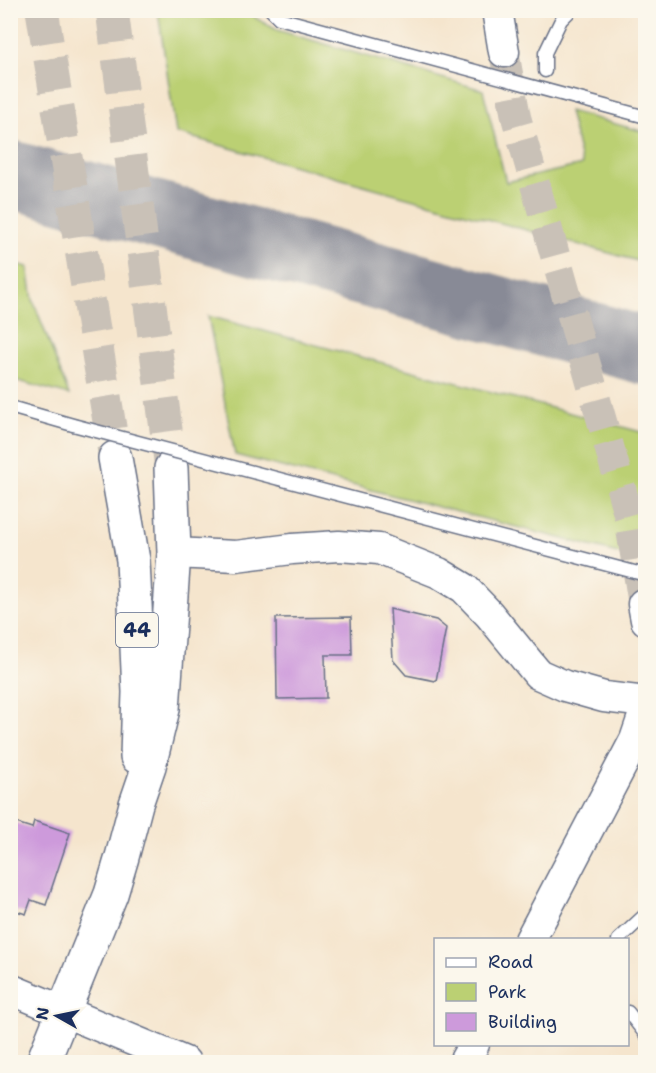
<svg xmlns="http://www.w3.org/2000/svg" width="656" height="1073" font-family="'Shantell Sans',sans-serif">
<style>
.green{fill:#bbd073;stroke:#6b8068;stroke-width:1.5}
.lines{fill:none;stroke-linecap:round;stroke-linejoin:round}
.taxiway{stroke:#888a96;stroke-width:68}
.building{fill:#cd9adb}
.tertiary-tunnel{stroke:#c9c1b7;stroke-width:30;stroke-dasharray:30 15;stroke-linecap:butt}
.primary-tunnel{stroke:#c9c1b7;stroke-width:33;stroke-dasharray:33 16;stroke-linecap:butt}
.service-casing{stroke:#676f85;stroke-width:15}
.tertiary-casing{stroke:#676f85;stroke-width:33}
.primary-casing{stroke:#676f85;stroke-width:36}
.service{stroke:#fff;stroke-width:12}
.tertiary{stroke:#fff;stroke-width:30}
.primary{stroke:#fff;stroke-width:33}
.service-bridge-casing{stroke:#676f85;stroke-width:15;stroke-linecap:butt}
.service-bridge{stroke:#fff;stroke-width:12}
.labels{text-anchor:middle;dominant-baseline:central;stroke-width:4.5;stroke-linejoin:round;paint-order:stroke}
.shield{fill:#fbf7ec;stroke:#5e6b89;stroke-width:1.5}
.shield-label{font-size:20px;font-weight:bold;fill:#1b2f5e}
</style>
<rect width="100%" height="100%" fill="#fbf7ec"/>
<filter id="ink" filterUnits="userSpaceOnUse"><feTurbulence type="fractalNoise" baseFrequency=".0167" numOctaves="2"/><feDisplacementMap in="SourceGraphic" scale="12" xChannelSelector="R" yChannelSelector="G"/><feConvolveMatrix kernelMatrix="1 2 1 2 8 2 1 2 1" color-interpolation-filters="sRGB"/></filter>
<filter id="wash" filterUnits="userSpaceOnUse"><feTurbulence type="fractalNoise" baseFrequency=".008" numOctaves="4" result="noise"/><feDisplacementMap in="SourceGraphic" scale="24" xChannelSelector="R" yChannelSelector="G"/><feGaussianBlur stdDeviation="1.35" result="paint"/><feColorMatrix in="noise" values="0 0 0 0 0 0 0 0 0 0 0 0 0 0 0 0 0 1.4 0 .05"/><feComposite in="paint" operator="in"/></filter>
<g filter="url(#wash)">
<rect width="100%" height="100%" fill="#f5e5cd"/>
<!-- green -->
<g class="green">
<polygon points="158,11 249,11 257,19 277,30 483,90 506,182 582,165 569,111 645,132 645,263 176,133"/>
<polygon points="10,262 28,267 33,300 69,395 11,379"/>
<polygon points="208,316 645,433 645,560 235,455"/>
</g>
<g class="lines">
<!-- taxiway -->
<polyline class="taxiway" points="10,174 646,351"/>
</g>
<g id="blocks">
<!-- building -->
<g class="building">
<polygon points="390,609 436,620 446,628 436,681 406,675 393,660"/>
<polygon points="351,617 352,655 325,655 326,698 277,699 276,618"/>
<polygon points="10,821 32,828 34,821 70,833 46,905 31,900 26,914 10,909"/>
</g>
</g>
</g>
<g filter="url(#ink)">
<use href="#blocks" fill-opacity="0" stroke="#676f85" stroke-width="1.5"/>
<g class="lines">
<!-- tertiary-tunnel -->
<polyline class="tertiary-tunnel" points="504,52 516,117 629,517 643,604"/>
<!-- primary-tunnel -->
<g class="primary-tunnel">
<polyline points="42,10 115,458"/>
<polyline points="112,10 171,468"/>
</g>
<defs>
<g id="service">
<polyline points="271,10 279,18 646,117"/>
<polyline points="645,10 646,11"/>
<polyline points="545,71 545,53 561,20 571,10"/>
<polyline points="10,407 73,425"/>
<polyline points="618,940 646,914"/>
<polyline points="628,1012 646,1035"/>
</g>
<g id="tertiary">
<polyline points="497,10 504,52"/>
<polyline points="174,553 236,556 292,549 339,546 379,549 439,573 464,588 489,614 538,674 565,686 604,697 646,702"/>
<polyline points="643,604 646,620"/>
<polyline points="530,940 635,740 646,708"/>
<polyline points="10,989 185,1062"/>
<polyline points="464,1062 474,1044"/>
</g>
<g id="primary">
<polyline points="115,458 133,560 139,692 137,757"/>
<polyline points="43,1062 111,894 122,857 136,804 149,766 163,709 174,553 171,468"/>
</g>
</defs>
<!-- service casing -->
<use href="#service" class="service-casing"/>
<!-- tertiary casing -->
<use href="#tertiary" class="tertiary-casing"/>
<!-- primary casing -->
<use href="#primary" class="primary-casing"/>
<!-- service -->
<use href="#service" class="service"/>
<!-- tertiary -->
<use href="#tertiary" class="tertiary"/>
<!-- primary -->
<use href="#primary" class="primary"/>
<defs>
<polyline id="service-bridge" points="73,425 646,575"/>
</defs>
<!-- service-bridge casing -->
<use href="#service-bridge" class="service-bridge-casing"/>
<!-- service-bridge -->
<use href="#service-bridge" class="service-bridge"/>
</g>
</g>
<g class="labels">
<!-- shield labels -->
<rect class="shield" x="116" y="613" width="42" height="34" rx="4.5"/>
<g class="shield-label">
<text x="137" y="630">44</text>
</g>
</g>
<!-- margin -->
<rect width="656" height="1073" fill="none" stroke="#fbf7ec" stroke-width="36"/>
<!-- legend -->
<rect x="434" y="938" width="195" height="108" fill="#fbf7ec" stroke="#a1a7b3" stroke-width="1.5"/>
<rect x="446" y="958" width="30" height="9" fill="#ffffff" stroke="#a1a7b3" stroke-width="1.5"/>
<text x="488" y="968" font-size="18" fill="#1b2f5e">Road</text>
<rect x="446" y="983" width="30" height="18" fill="#bbd073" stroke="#a1a7b3" stroke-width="1.5"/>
<text x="488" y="998" font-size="18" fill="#1b2f5e">Park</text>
<rect x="446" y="1013" width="30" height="18" fill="#cd9adb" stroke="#a1a7b3" stroke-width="1.5"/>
<text x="488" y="1028" font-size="18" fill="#1b2f5e">Building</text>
<!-- north arrow -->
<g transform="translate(57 1016) rotate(279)" stroke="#fbf7ec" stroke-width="4.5" paint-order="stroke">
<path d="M0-4.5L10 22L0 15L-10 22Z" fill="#1b2f5e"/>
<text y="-9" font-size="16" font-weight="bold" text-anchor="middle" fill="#1b2f5e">N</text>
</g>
</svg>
